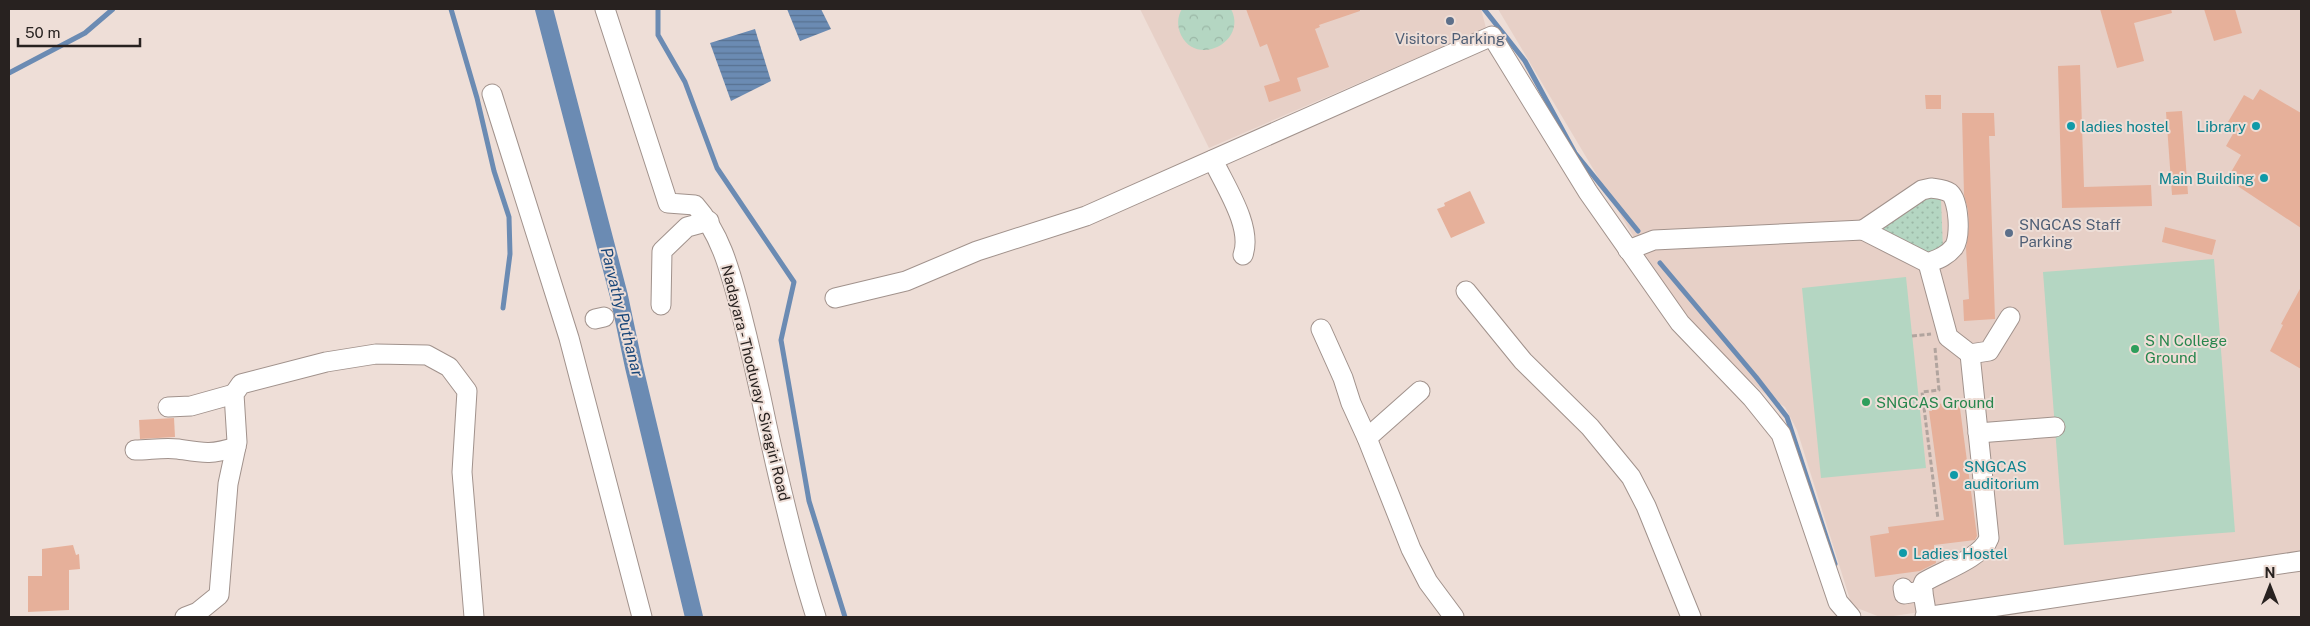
<svg xmlns="http://www.w3.org/2000/svg" width="2310" height="626" font-family="'Public Sans',sans-serif">
<style>
.built{fill:#e7d0c7}
.grass{fill:url(#grass-dots)}
.park{fill:url(#park-crowns)}
.pitch{fill:#b4d6c2}
.water{fill:url(#water-rules)}
.lines{fill:none;stroke-linecap:round;stroke-linejoin:round}
.stream{stroke:#6b8bb3;stroke-width:5}
.canal{stroke:#6b8bb3;stroke-width:18}
.building{fill:#e6b09a}
.minor-casing{stroke:#a1928c;stroke-width:21}
.path{stroke:#b1a49e;stroke-width:3;stroke-dasharray:5 2.5;stroke-linecap:butt}
.minor{stroke:#fff;stroke-width:19}
.service-dot{fill:#5c6f8a;stroke:#eeded7;stroke-width:2}
.culture-dot{fill:#0f9aa8;stroke:#eeded7;stroke-width:2}
.leisure-dot{fill:#2e9e5b;stroke:#eeded7;stroke-width:2}
.labels{text-anchor:middle;dominant-baseline:central;stroke-width:4;stroke-linejoin:round;paint-order:stroke}
.service-label{font-size:15px;fill:#4e5e75;stroke:#eeded7}
.culture-label{font-size:15px;fill:#0d838f;stroke:#eeded7;text-anchor:start}
.leisure-label{font-size:15px;fill:#27864d;stroke:#eeded7;text-anchor:start}
.street-label{font-size:15px;fill:#282220;stroke:#eeded7}
.water-label{font-size:16px;font-style:italic;fill:#174579;stroke:#eeded7}
</style>
<defs>
<pattern id="grass-dots" width="8" height="8" patternUnits="userSpaceOnUse" patternTransform="scale(1.25)"><rect width="8" height="8" fill="#b4d6c2"/><path d="M2 2h.1M6 6h.1" fill="none" stroke="#9bb7a6" stroke-width="1.8" stroke-linecap="round"/></pattern>
<pattern id="park-crowns" width="20" height="18" patternUnits="userSpaceOnUse" patternTransform="scale(1.25)"><rect width="20" height="18" fill="#b4d6c2"/><path d="M2 6a3 3 0 1 1 6 0M12 15a3 3 0 1 1 6 0" fill="none" stroke="#9bb7a6"/></pattern>
<pattern id="water-rules" width="6" height="5" patternUnits="userSpaceOnUse" patternTransform="scale(1.25)"><rect width="6" height="5" fill="#6b8bb3"/><path d="M0 2.5h6" fill="none" stroke="#587191"/></pattern>
</defs>
<rect width="100%" height="100%" fill="#eeded7"/>
<!-- built -->
<g class="built">
<polygon points="1140,9 1481,9 1486,28 1209,148"/>
<polygon points="1498,9 2301,9 2301,554 1887,617 1880,617 1852,606 1797,430 1785,407 1764,393 1696,332 1632,234"/>
</g>
<!-- grass -->
<polygon class="grass" points="1929,194 1935,195 1941,200 1943,250 1933,257 1867,229"/>
<!-- park -->
<path class="park" d="M1182 9H1231C1248 41 1197 68 1181 35 1177 26 1177 17 1182 9Z"/>
<!-- pitch -->
<g class="pitch">
<polygon points="2214,259 2235,532 2064,545 2043,272"/>
<polygon points="1906,277 1926,468 1821,478 1802,288"/>
</g>
<!-- water -->
<g class="water">
<polygon points="787,9 821,9 831,29 800,41"/>
<polygon points="755,29 771,81 731,101 710,43"/>
</g>
<g class="lines">
<!-- stream -->
<g class="stream">
<polyline points="451,9 477,98 494,171 509,217 510,254 503,308"/>
<polyline points="658,9 658,35 685,82 717,168 794,282 781,340 809,501 845,617"/>
<polyline points="1484,9 1525,61 1575,153 1638,231"/>
<polyline points="9,73 85,33 113,9"/>
<polyline points="1660,263 1756,377 1787,417 1835,564"/>
</g>
<!-- canal -->
<polyline class="canal" points="544,9 619,296 634,367 694,617"/>
</g>
<!-- building -->
<g class="building">
<polygon points="1246,9 1360,9 1360,11 1319,25 1320,27 1315,29 1329,67 1297,78 1301,91 1269,102 1264,86 1280,81 1267,44 1260,47"/>
<polygon points="2100,9 2171,9 2172,13 2134,23 2144,61 2117,68"/>
<polygon points="2204,9 2235,9 2242,33 2214,41"/>
<polygon points="2080,65 2084,187 2151,185 2152,206 2062,208 2058,66"/>
<polygon points="2260,89 2301,113 2301,228 2227,179 2241,155 2226,146 2234,132 2225,127 2244,95 2253,100"/>
<polygon points="1925,95 1941,95 1941,109 1926,109"/>
<polygon points="2182,111 2188,194 2172,195 2166,112"/>
<polygon points="1962,113 1994,113 1995,136 1989,136 1995,319 1964,321 1963,300 1969,299 1966,248 1969,227 1968,210 1964,195"/>
<polygon points="1470,191 1485,223 1451,238 1437,209 1445,206 1444,203"/>
<polygon points="2165,227 2216,240 2212,255 2162,242"/>
<polygon points="2301,287 2301,369 2270,351 2283,325 2281,324"/>
<polygon points="1959,401 1977,536 1975,540 1934,545 1936,563 1920,571 1875,577 1870,536 1889,533 1888,527 1944,520 1929,411 1932,411 1931,405"/>
<polygon points="174,418 175,437 140,439 139,420"/>
<polygon points="73,545 76,555 79,554 80,569 69,570 69,610 28,612 28,576 42,576 42,549"/>
</g>
<g class="lines">
<defs>
<g id="minor">
<path d="M605 9 668 203 695 205C721 234 730 271 740 308 750 347 759 387 767 426 781 490 796 555 816 617"/>
<polyline points="492,94 569,338 642,617"/>
<path d="M1213 160C1225 186 1253 227 1243 255"/>
<path d="M1931 188C1938 189 1944 189 1950 193 1959 201 1961 237 1954 247 1947 256 1938 259 1928 263L1863 230 1922 190Z"/>
<polyline points="1628,250 1654,240 1863,230"/>
<polyline points="1928,263 1948,337 1970,354 1989,351 2010,317"/>
<polyline points="1466,291 1523,361 1590,427 1631,477 1646,506 1691,617"/>
<polyline points="835,298 906,281 977,251 1086,216 1492,36 1588,192 1680,323 1752,398 1781,434 1838,602 1851,617"/>
<polyline points="661,305 662,251 687,227 709,221"/>
<polyline points="595,319 604,317"/>
<polyline points="1321,329 1343,378 1351,403 1367,438 1411,549 1428,582 1454,617"/>
<polyline points="168,407 191,406 234,394"/>
<polyline points="1978,433 2055,427"/>
<polyline points="1367,438 1420,391"/>
<path d="M135 450C149 450 165 447 178 449 204 453 210 455 236 447"/>
<polyline points="1903,588 1904,594 1923,591"/>
<polyline points="185,617 198,612 219,595 228,484 237,442 234,394 241,384 326,362 376,354 427,355 449,367 467,391 462,472 474,617"/>
<polyline points="1925,617 2301,561"/>
<path d="M1927 617 1922 587 1924 582C1942 571 1982 558 1989 538L1970 354"/>
</g>
</defs>
<!-- minor casing -->
<use href="#minor" class="minor-casing"/>
<!-- path -->
<g class="path">
<polyline points="1912,336 1931,334"/>
<polyline points="1935,348 1939,390 1922,392 1938,519"/>
</g>
<!-- minor -->
<use href="#minor" class="minor"/>
</g>
<!-- markers -->
<g class="service-dot">
<circle cx="1450" cy="21" r="5"/>
<circle cx="2009" cy="233" r="5"/>
</g>
<g class="culture-dot">
<circle cx="2071" cy="126" r="5"/>
<circle cx="2256" cy="126" r="5"/>
<circle cx="2264" cy="178" r="5"/>
<circle cx="1954" cy="475" r="5"/>
<circle cx="1903" cy="553" r="5"/>
</g>
<g class="leisure-dot">
<circle cx="2135" cy="349" r="5"/>
<circle cx="1866" cy="402" r="5"/>
</g>
<g class="labels">
<!-- service labels -->
<g class="service-label">
<text x="1450" y="38">Visitors Parking</text>
<text x="2019" y="224" text-anchor="start">SNGCAS Staff<tspan x="2019" dy="17">Parking</tspan></text>
</g>
<!-- culture labels -->
<g class="culture-label">
<text x="2081" y="126">ladies hostel</text>
<text x="2246" y="126" text-anchor="end">Library</text>
<text x="2254" y="178" text-anchor="end">Main Building</text>
<text x="1964" y="466">SNGCAS<tspan x="1964" dy="17">auditorium</tspan></text>
<text x="1913" y="553">Ladies Hostel</text>
</g>
<!-- leisure labels -->
<g class="leisure-label">
<text x="2145" y="340">S N College<tspan x="2145" dy="17">Ground</tspan></text>
<text x="1876" y="402">SNGCAS Ground</text>
</g>
<!-- street labels -->
<g class="street-label">
<text transform="translate(756 383) rotate(76)">Nadayara - Thoduvay - Sivagiri Road</text>
</g>
<!-- water labels -->
<g class="water-label">
<text transform="translate(622 312) rotate(76)">Parvathy Puthanar</text>
</g>
</g>
<!-- border -->
<rect width="2310" height="626" fill="none" stroke="#282220" stroke-width="20"/>
<!-- north arrow -->
<g transform="translate(2270 586)" stroke="#eeded7" stroke-width="4" paint-order="stroke">
<path d="M0-4L9 19L0 12L-9 19Z" fill="#282220"/>
<text y="-8" font-size="14" font-weight="bold" text-anchor="middle" fill="#282220">N</text>
</g>
<!-- scale -->
<path d="M18 38v8h122v-8" fill="none" stroke="#282220" stroke-width="2.5"/>
<text x="25" y="38" font-size="15" fill="#282220" stroke="#eeded7" stroke-width="4" paint-order="stroke">50 m</text>
</svg>
